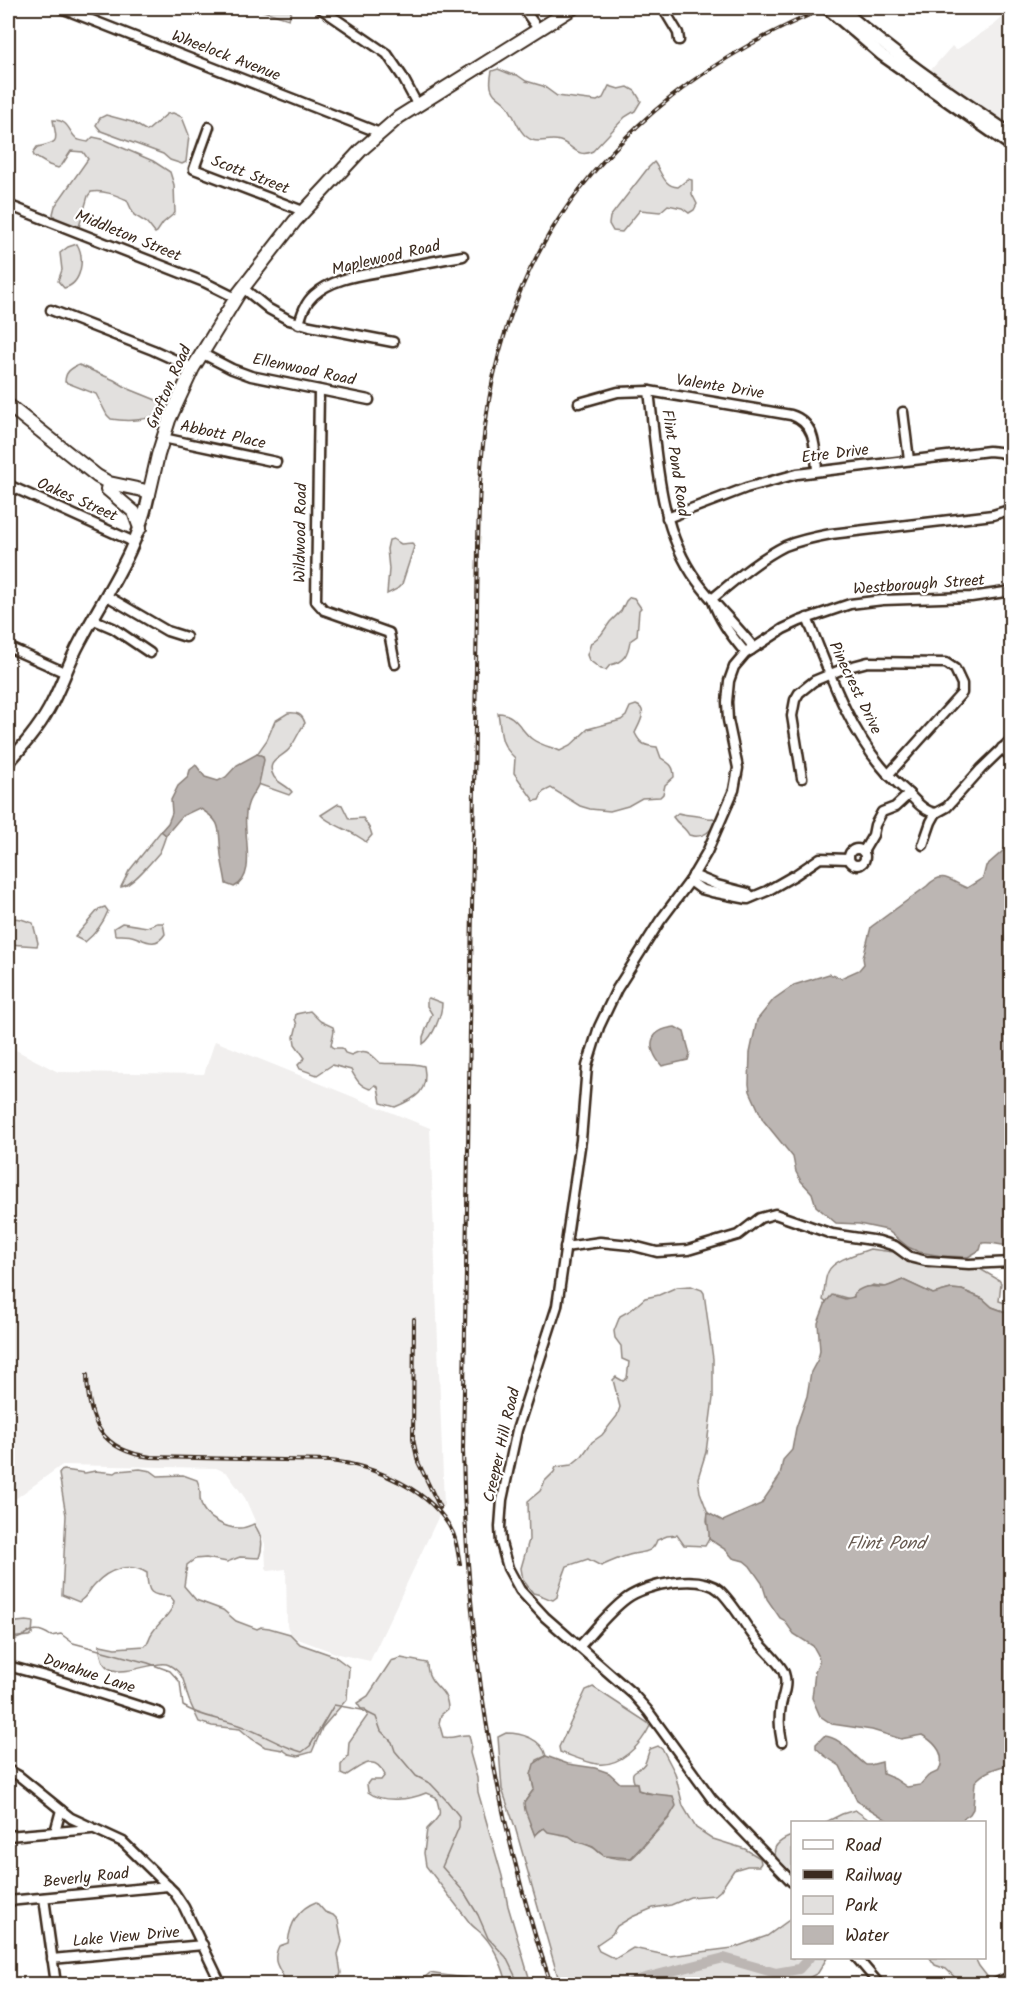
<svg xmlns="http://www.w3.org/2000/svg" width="1019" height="1992" font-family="Kalam,sans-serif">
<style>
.built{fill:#f1efee}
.green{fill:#e2e0de;stroke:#8e857e;stroke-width:1.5}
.water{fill:#bcb6b3;stroke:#887e77;stroke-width:1.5}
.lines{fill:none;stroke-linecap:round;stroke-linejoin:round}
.stream{stroke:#887e77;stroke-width:1.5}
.river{stroke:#bcb6b3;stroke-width:10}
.minor-casing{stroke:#3b2a1e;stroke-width:13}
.major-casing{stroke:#3b2a1e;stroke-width:15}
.highway-casing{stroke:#3b2a1e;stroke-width:16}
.minor{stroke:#fff;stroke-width:8}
.major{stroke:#fff;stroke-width:10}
.highway{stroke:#fff;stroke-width:12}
.rail-casing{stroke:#3b2a1e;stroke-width:4}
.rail{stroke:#fff;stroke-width:1.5;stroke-dasharray:4.5;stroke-linecap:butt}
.labels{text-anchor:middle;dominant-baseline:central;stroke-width:4.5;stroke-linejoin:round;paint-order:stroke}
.street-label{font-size:16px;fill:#3b2a1e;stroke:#fff}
.water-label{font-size:18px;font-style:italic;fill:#685b52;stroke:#fff}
</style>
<rect width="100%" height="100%" fill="#fff"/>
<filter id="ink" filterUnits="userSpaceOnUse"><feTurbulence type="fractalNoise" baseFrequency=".0167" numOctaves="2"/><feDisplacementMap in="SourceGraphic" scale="12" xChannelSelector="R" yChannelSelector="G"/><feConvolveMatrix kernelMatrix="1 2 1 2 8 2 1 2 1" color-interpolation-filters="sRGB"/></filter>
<g filter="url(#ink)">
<!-- built -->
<g class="built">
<polygon points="1011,10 1011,127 929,72 952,46 956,50 994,25"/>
<polygon points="215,1041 430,1128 444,1505 370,1661 338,1654 298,1639 290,1633 287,1626 286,1569 269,1571 266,1568 265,1544 245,1498 227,1473 216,1468 62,1465 8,1504 8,1046 58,1072 204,1074"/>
</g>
<!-- green -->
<g class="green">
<polygon points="254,8 292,8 289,19"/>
<path d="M498 69 510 74 517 75 526 81 543 86 557 96 597 101 603 98 609 86 619 89 628 87 635 91 641 101 635 111 625 117 593 151C578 159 574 146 560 141 551 138 541 143 532 140 517 134 515 113 505 103 500 98 494 96 492 90 489 84 491 77 492 71Z"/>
<polygon points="173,113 182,117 189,135 186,162 182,164 170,160 163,154 101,131 96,125 100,118 106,115 132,122 147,131 167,114"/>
<path d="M53 120C70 120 68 132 77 139 78 140 87 142 88 142L93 137 102 139 153 161 170 172 174 185 175 213 163 223 157 232 155 233 147 223 134 215 127 200C116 195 104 190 91 192L88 196 79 227 76 228 57 221 53 214 55 206 88 159 83 152 71 151 62 165 58 168 49 165 34 156 33 153 37 147C60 142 57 142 53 120Z"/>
<path d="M654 162C662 172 663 186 678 187L688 179 692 180V194L697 204 694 210 689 213 682 208 668 205 660 212 640 210 622 232 613 231 609 224 610 217 648 168Z"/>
<path d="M77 244C85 258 82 284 64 288L58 281 62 270 60 253 68 247Z"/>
<path d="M79 365 114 380 129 389 161 402 163 404 164 410C150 421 128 422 111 419L107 415 96 394 65 382C65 372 71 368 79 365Z"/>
<polygon points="393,539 401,544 412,543 414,547 402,584 397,589 387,594 389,569 387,549 389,540"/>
<path d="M630 597 634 598 641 608 639 610 637 636 630 641C628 654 624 662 610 665L606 670 601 669 589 660 587 655 591 643 601 635 610 622 621 611 626 601Z"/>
<path d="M636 705C649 709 639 724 635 733 640 744 645 746 657 747L661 758C670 764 674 766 674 777L665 785 663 794 660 797 642 798 628 806 610 811 590 809 580 806 551 788 543 792 539 800 534 801 514 773 515 758C498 742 502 734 498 713 516 713 520 730 532 739 540 745 551 747 560 751L570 746 588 729 621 720 626 716 630 707Z"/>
<path d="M288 713C297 712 302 714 305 723 299 731 296 740 290 748 283 758 264 760 274 777 279 784 287 785 292 792L289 795 258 784 263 760V756L257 754 267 740 275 721Z"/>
<path d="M338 804 342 805 349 819 363 818 370 829 372 835 366 842C354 831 330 825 321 815Z"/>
<path d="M678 813C685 815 692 815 698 816 705 817 706 819 713 818L717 820C711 832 702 839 689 835 685 827 678 825 673 817Z"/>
<path d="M161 831 166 835C164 841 162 848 159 853 151 862 132 886 121 887L129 871Z"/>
<path d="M105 907 108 911C103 924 96 933 85 942L75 937 99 909Z"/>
<polygon points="13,918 21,919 33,923 38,943 37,946 8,944 8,919"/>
<path d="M122 923 147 927 157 923H163L165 934C156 948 146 941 135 937 129 934 121 935 115 935L114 928Z"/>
<path d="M429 998 442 1003C442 1015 433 1037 423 1044V1037L432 1014 427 1006V999Z"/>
<path d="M310 1011 320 1021 333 1027 334 1031 331 1045 334 1048H342L345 1053 351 1055C366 1048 369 1052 380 1063 396 1065 409 1061 424 1066 429 1091 417 1098 395 1107L381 1103 378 1087 375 1085 371 1089C360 1087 356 1079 351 1070L332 1065 317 1075 300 1069 298 1065 305 1058 295 1044 294 1037 297 1025 295 1019 296 1014Z"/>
<path d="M870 1249 893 1252 928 1268 980 1269 999 1280 1001 1283 999 1301 1011 1305V1314L992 1307 983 1299 962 1290 951 1289 933 1294 903 1280 886 1287 873 1285 850 1299 836 1295 830 1297 827 1303 823 1300C825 1291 824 1280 828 1272 833 1260 859 1253 870 1249Z"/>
<path d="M691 1286 702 1290 704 1293 713 1359V1398L706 1452 698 1478 700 1492 708 1513 707 1521 710 1530 709 1539 705 1546 684 1545 677 1535 667 1536 657 1540C652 1555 641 1551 629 1555 619 1558 610 1562 601 1566L588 1559 567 1566C563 1577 559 1586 557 1597L553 1600C545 1598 541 1594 533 1593L523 1580 521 1568 529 1540 528 1501 540 1491 545 1481 554 1472 556 1467 571 1465 582 1456 592 1442 602 1435 617 1416 620 1407 613 1380 616 1377 623 1381 627 1378 629 1362 622 1359 621 1346 615 1338 614 1331 620 1316 631 1310 645 1298 659 1295 677 1287Z"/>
<path d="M140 1469 151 1471 158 1476 183 1475 197 1480C203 1492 198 1493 201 1503 204 1518 227 1529 240 1528 245 1528 249 1526 254 1524 262 1536 264 1544 259 1558L240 1557 227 1562 206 1558 195 1559 187 1565 184 1586 196 1600 223 1610 236 1621 257 1629 261 1627 269 1628 290 1634 300 1644 334 1656 349 1667 347 1699 322 1728 312 1752 298 1756 289 1754 283 1750 265 1747 252 1739 240 1729 212 1726 199 1722C196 1715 192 1708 189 1700 183 1685 187 1675 169 1665 155 1658 110 1686 102 1659 100 1653 99 1650 100 1645L115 1648 145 1646C149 1642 149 1637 152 1633 158 1623 173 1613 174 1601L170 1596C151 1596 147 1593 147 1573 129 1562 109 1569 95 1584 88 1591 88 1596 79 1602L62 1595 66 1515 59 1474 61 1471 64 1470 85 1473 95 1471 115 1473 118 1471Z"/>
<polygon points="26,1621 33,1622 32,1634 29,1636 8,1638 8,1623"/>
<path d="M401 1658 427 1663C427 1688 448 1686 448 1709L441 1715 439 1723 443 1737C453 1739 460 1734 469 1735L471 1744 470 1753 477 1778 478 1792 502 1876 508 1906 531 1984H507C504 1969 495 1948 484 1936 480 1931 474 1928 470 1923L426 1866 424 1853 427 1829C441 1815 442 1816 436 1797L426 1793C410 1800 382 1803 368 1792L367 1784 370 1780H381L385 1775C374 1751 359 1768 345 1776L341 1774V1765L348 1756 349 1742 368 1715 365 1709H361L357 1703 368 1696 391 1661Z"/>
<path d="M593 1687 648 1723 650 1726C641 1745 620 1767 597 1764 585 1762 572 1756 560 1752L559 1747 586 1690Z"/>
<path d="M506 1733C522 1733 542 1739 546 1756L537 1760 531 1775 534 1789 526 1800 530 1822 535 1835 544 1828C551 1831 566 1834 571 1837 578 1840 585 1843 592 1847 597 1849 595 1850 600 1853 607 1857 623 1861 632 1858 635 1857 664 1823 670 1817L657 1795 638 1790 637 1783 634 1782C629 1767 639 1773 645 1763 647 1759 648 1753 650 1749L658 1746 663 1750 675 1773 683 1806 696 1828 713 1839 745 1849 760 1858 761 1863 759 1866H747L734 1870 720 1891 715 1895 690 1897 671 1905 653 1908 632 1917 617 1926 612 1934 596 1945 599 1951 615 1959 633 1948 670 1956 733 1948 767 1936 792 1918V1958H827L818 1973 798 1984H560L515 1827 502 1789 498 1737Z"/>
<polygon points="855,1810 872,1822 826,1822 842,1814"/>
<path d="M789 1837H792V1873C777 1861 763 1848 789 1837Z"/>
<path d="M316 1902 325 1912 333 1915 338 1920 342 1942 338 1954 341 1973 338 1982 335 1984H286C282 1968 270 1965 279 1946L288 1943C290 1924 297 1909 316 1902Z"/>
<polygon points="930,1958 975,1958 979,1966 993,1984 962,1984 946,1969 935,1965"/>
<path d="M430 1973C449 1977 469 1976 486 1984H431L425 1977Z"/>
</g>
<!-- water -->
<g class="water">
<path d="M257 754 263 756 264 760C262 768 261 776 259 783 256 791 250 797 248 804 239 828 260 875 234 887L226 884C225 874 222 865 221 855 218 830 224 822 199 808L182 816 166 835 161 831 168 823 172 813 171 800 178 786 188 777 190 770 196 765 205 777 218 781 226 777 237 765Z"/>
<path d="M1011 844V1245C1001 1247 992 1241 982 1243L980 1250 968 1257 942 1256 919 1252 908 1247 887 1230 859 1224 836 1223 816 1206 812 1193 801 1181 796 1172 793 1157 763 1120 750 1091 749 1084 750 1053 757 1020 774 999 794 985 829 974 841 978 859 970 864 964 863 958 871 927 927 886C944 869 950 882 967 888L983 878 986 866Z"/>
<path d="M675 1027 684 1032 690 1054 688 1060 662 1066C646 1047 648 1030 675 1027Z"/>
<path d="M903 1280 933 1294 951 1289 962 1290 983 1299 992 1307 1011 1314V1764C998 1767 984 1771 975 1782L973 1809 970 1814 960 1821 956 1822H890L857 1801 840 1766 825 1756 816 1748V1744L824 1736C841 1737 852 1755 866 1765H870L882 1762 883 1774 895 1779 907 1787 920 1785 928 1776 939 1771C946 1755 936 1743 922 1735L901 1739 872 1730 832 1724 820 1716 812 1698 815 1672 819 1662 818 1655 813 1646 794 1634 784 1620 780 1618 767 1599 762 1583 750 1566 744 1561 733 1558 726 1550 709 1539C710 1530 706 1523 708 1513L723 1521 761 1504 780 1476 783 1460 792 1450 796 1428 807 1396 811 1372 818 1359 820 1351 818 1323 826 1302 832 1295 845 1299 854 1297V1293C868 1284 869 1287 884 1287 890 1287 897 1282 903 1280Z"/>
<polygon points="546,1756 568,1764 595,1768 609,1773 620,1783 637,1783 638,1790 645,1793 673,1796 676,1806 670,1816 631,1858 604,1856 593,1847 576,1841 569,1836 548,1832 544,1828 539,1831 535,1836 525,1810 524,1803 534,1789 531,1775 534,1764"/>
</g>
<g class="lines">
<!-- stream -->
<path class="stream" d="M8 1639C26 1643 28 1620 51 1636L61 1634 73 1643 148 1663 170 1671 180 1682 183 1706C202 1718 225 1719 246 1728 265 1735 282 1747 302 1752L310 1746 334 1705 362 1710 376 1717 381 1731 392 1742 395 1751 416 1776 431 1784 447 1801 459 1816V1827L442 1867 464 1892 478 1915 488 1938 506 1957 519 1984"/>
<!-- river -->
<polyline class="river" points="628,1984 645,1978 724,1958 776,1973 799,1969 809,1958"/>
<defs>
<g id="minor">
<polyline points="61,8 380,133"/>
<polyline points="320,8 387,54 402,76 417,104"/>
<polyline points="523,8 538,29"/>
<polyline points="663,8 678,33 679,40"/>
<polyline points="209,127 194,169 303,211"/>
<polyline points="8,205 204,282 236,298"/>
<polyline points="243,288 269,309 289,320 310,326 393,342"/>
<polyline points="51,310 153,350 193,368"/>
<path d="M299 324C302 313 305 303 314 295 334 277 364 275 389 270 414 265 438 260 463 256"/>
<polyline points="201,353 232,369 251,376 369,400"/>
<polyline points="319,390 316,601 324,610 389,633 395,664"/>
<path d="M649 391C657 455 658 528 697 581 713 603 734 623 751 644V650L744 651C730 634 719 619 712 599"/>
<path d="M579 403 618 392 649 391 791 415C816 423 815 448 817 470"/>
<polyline points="903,412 909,460"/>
<polyline points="163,438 276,462"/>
<polyline points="8,485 134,542"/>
<polyline points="667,518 746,488 797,474 989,451 999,452 1012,456"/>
<polyline points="107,596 167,631 186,637"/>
<path d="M712 599C735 580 759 559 785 546 800 540 815 537 831 534L993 515 1012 509"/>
<path d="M807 618C828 668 846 724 881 766 889 776 898 784 907 792 915 800 924 812 936 813"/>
<polyline points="92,619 113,628 150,653"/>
<polyline points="8,647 66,673"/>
<polyline points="1002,748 1012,758"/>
<polyline points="802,778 792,716 795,700 799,693 814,681 845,668 868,662 946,663 955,669 962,684 962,693 888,775"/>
<polyline points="923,845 931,822 936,813 947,807 981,769 1012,739"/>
<circle cx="857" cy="857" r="8"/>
<polyline points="863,852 873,835 875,825 882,812 895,807 909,794"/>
<polyline points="693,875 717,885 748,893 752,897"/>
<polyline points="690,881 701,889 712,892 748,899 767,891 795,875 820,858 848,859"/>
<polyline points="565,1247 600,1242 630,1245 657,1252 688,1250 738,1235 760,1218 775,1214 832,1234 879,1241 895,1246 910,1257 926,1261 969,1264 1012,1262"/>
<path d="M579 1647C594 1631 609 1611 627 1598 647 1584 699 1573 719 1590 732 1602 742 1620 752 1634 761 1647 779 1661 784 1673 788 1684 783 1695 781 1705 779 1717 779 1729 782 1742"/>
<polyline points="8,1666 45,1676 160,1713"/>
<polyline points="8,1770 19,1776 71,1818 123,1842 174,1892 184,1907 221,1984"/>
<polyline points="55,1832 61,1810"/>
<polyline points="8,1836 91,1829"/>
<polyline points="792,1882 712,1799 648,1711 633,1694 545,1617 520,1590 508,1568 501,1543 500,1527 502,1500 517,1430 557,1306 581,1140 587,1066 599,1027 617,989 660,921 690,881 707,852 734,790 738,768 728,720 727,702 729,681 734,667 745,654 783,629 800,621 850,604 883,600 971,597 1012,591"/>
<polyline points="44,1898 56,1984"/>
<polyline points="8,1901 168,1886"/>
<polyline points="857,1958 879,1984"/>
<polyline points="52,1959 203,1945"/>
<polyline points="995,1984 1012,1976"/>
</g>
<g id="major">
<polyline points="827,8 882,55 1012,146"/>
<path d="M841 8C894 56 953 95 1012 135"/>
<path d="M8 763C23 746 38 729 49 709 61 687 68 664 80 642 106 592 137 552 149 494"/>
</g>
<g id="highway">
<polyline points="8,405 97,476 109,483 142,490 149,494"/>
<polyline points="107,489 134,512 140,528"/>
<polyline points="149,494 158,455 169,420 193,368 239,293 295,221 361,150 399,117 573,8"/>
</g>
</defs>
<!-- minor casing -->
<use href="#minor" class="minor-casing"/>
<!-- major casing -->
<use href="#major" class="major-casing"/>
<!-- highway casing -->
<use href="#highway" class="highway-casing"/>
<!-- minor -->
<use href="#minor" class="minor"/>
<!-- major -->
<use href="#major" class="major"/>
<!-- highway -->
<use href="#highway" class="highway"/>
<defs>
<g id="rail">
<polyline points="414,1319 413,1439 418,1462 440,1508"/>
<path d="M87 1375C88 1421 101 1451 151 1457L330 1461C373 1465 433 1490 453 1533 457 1543 458 1554 460 1564"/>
<path d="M551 1984C492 1812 466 1632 463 1450L478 547C479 482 482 417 499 354 542 188 672 71 826 8"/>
</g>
</defs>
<!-- rail casing -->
<use href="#rail" class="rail-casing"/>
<!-- rail -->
<use href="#rail" class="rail"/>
</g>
</g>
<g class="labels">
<!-- street labels -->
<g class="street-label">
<text transform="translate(226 56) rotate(21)">Wheelock Avenue</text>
<text transform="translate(250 175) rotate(21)">Scott Street</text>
<text transform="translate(128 236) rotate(22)">Middleton Street</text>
<text transform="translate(386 258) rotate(-13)">Maplewood Road</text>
<text transform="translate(304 370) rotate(12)">Ellenwood Road</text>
<text transform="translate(169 387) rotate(-66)">Grafton Road</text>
<text transform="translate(720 387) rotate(9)">Valente Drive</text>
<text transform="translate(223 435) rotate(12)">Abbott Place</text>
<text transform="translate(835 454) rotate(-7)">Etre Drive</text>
<text transform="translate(675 463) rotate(81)">Flint Pond Road</text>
<text transform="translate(77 500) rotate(24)">Oakes Street</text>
<text transform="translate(301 533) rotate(-89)">Wildwood Road</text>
<text transform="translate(919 585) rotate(-4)">Westborough Street</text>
<text transform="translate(855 688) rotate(64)">Pinecrest Drive</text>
<text transform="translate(502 1445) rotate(-77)">Creeper Hill Road</text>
<text transform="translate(89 1674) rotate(18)">Donahue Lane</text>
<text transform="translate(86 1878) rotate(-6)">Beverly Road</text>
<text transform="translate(126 1937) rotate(-5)">Lake View Drive</text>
</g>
<!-- water labels -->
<g class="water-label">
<text x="886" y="1544">Flint Pond</text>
</g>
</g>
<!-- margin -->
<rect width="1019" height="1992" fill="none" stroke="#fff" stroke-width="30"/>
<rect x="15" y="15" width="989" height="1962" fill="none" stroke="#3b2a1e" stroke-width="2" filter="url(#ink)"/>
<!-- legend -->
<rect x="791" y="1821" width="195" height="138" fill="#ffffff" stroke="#b1aaa5" stroke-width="1.5"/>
<rect x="803" y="1840" width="30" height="9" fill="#ffffff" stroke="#b1aaa5" stroke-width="1.5"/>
<text x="845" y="1851" font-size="18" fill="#3b2a1e">Road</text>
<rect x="803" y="1870" width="30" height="9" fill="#3b2a1e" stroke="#b1aaa5" stroke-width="1.5"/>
<text x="845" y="1881" font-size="18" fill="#3b2a1e">Railway</text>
<rect x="803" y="1896" width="30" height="18" fill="#e2e0de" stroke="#b1aaa5" stroke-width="1.5"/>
<text x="845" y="1911" font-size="18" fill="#3b2a1e">Park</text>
<rect x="803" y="1926" width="30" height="18" fill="#bcb6b3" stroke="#b1aaa5" stroke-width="1.5"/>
<text x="845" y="1941" font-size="18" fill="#3b2a1e">Water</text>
</svg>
